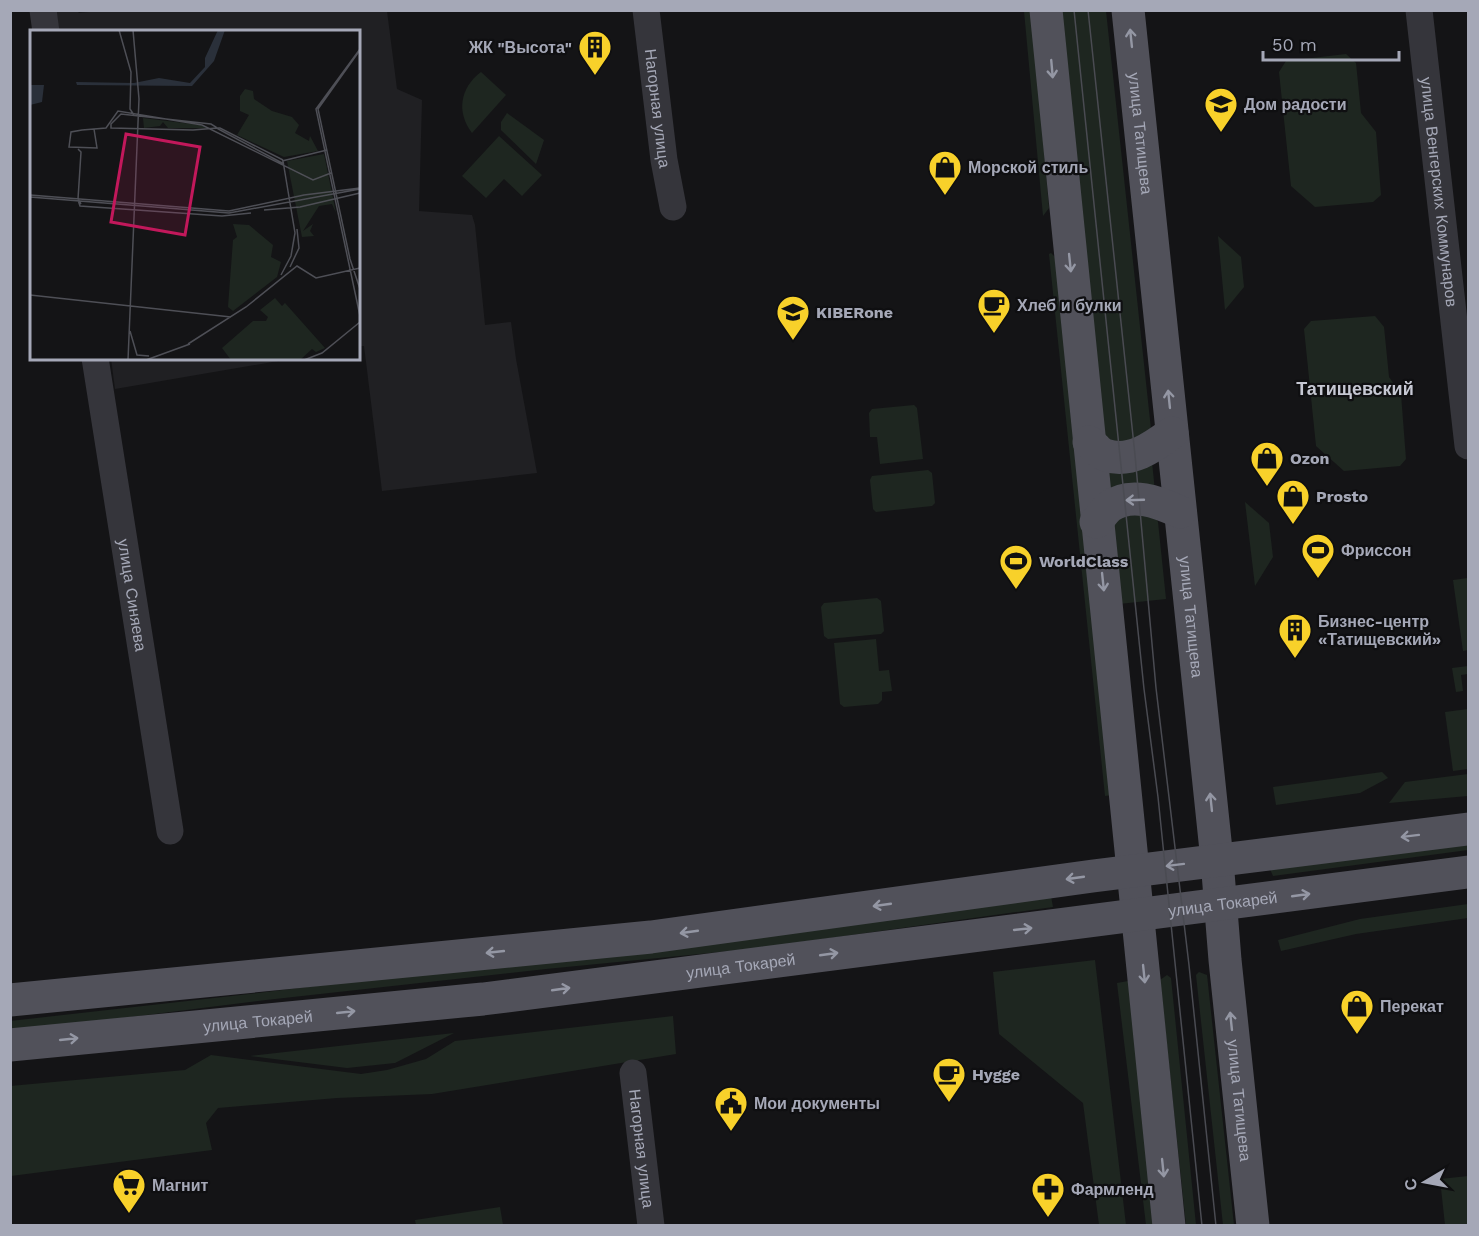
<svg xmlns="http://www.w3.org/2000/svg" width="1479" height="1236" font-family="'Work Sans',sans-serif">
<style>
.built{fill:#202023}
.green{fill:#1e2620}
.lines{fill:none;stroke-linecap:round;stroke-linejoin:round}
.minor{stroke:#35353b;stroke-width:27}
.major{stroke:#51515a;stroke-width:33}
.tram{stroke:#4a4b52;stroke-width:1.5}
.oneway{stroke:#9497a4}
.labels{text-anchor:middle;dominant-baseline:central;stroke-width:4.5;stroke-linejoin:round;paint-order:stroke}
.poi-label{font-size:16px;font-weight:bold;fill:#a5a8b7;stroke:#0f0f11;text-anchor:start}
.street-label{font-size:16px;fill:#a5a8b7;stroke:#0f0f11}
.neighbourhood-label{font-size:18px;font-weight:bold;fill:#c6c8d3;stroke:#0f0f11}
.inset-road{fill:none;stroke:#4e4f56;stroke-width:1.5}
.view{fill:#c2185b;fill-opacity:0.15;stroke:#c2185b;stroke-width:3}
.inset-edge{fill:none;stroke:#a5a8b7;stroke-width:3}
</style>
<rect width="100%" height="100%" fill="#141416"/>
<!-- built -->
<g class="built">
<polygon points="107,10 387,11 397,89 422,100 419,211 472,215 475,225 485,325 511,322 516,359 537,473 382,491 364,346 359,346 358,32 59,31 56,11 77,11 79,13"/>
<polygon points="111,358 290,358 290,359 115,389"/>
</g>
<!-- green -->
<g class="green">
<polygon points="1024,11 1032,11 1049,208 1043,216"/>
<polygon points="1058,11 1106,11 1151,429 1116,449 1101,436"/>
<polygon points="1346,54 1356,63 1361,113 1376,132 1381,195 1373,202 1315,207 1291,186 1279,72 1286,61"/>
<path d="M481 72 506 95 472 133C456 112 460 88 481 72Z"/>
<polygon points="507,113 544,140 536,164 501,130 501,122"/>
<polygon points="499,136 542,175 522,196 504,179 486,198 462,176"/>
<polygon points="1218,236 1241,257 1244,287 1225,310"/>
<polygon points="1051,253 1056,258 1112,795 1105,796 1049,254"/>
<polygon points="1375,316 1384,327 1389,377 1401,394 1406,459 1400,466 1344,471 1316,446 1304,329 1311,321"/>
<polygon points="914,405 917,408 923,459 880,464 877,437 870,437 869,413 872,409"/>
<polygon points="1152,462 1155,491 1109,495 1105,466"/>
<polygon points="928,470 932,473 935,503 932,506 876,512 873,509 870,480 872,476"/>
<polygon points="1245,502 1269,523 1273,557 1255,586"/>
<polygon points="1153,514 1158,522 1166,599 1119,604 1109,524 1114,516"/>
<polygon points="1468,578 1468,650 1463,651 1453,580"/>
<polygon points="877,598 881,601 884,631 881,634 828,639 824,636 821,607 824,603"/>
<polygon points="876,639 879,671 889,670 892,691 882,692 882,700 878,704 844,707 840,704 834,643"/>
<polygon points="1468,666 1468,674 1461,675 1463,691 1456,692 1452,668"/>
<polygon points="1468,709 1468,769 1453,771 1445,712"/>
<polygon points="1382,772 1388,778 1360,793 1276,805 1273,787"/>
<polygon points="1468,774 1468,796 1389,803 1405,782"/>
<polygon points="1468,843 1468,850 1273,876 1270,869"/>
<polygon points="1051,896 1053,907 751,949 546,969 266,1000 11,1032 10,1021 258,993"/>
<polygon points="1468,904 1468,918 1356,934 1281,951 1278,940 1360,919"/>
<polygon points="1095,960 1126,1225 1099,1225 1083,1103 999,1034 993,972"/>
<polygon points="1199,972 1207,975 1234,1225 1223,1225 1196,975"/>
<polygon points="1167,975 1171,978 1196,1225 1186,1225 1160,980"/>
<polygon points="1128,981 1156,1225 1146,1225 1117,983"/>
<polygon points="673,1016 676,1054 432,1094 337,1098 218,1108 206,1123 212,1150 11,1176 10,1086 185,1070 211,1055 361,1074 387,1070 426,1059 455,1041"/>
<polygon points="454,1033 395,1063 347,1068 250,1056"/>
<polygon points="1468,1176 1468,1225 1445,1225 1440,1179"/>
<polygon points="500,1207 503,1225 416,1225 415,1220"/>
</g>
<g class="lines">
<!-- minor -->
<g class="minor">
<polyline points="43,10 46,32"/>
<path id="s1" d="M646 10 664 160 673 207"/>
<path id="s2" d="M1419 10 1468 446"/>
<path id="s3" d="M95 358 170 831"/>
<path id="s4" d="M633 1073 651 1226"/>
</g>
<!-- major -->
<g class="major">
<polyline points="1046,10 1169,1226"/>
<path id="s5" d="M1128 10 1217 860 1225 960 1253 1226"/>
<path d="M1089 442C1094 446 1099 453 1105 455 1130 464 1153 447 1172 433"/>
<path d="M1096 522C1100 518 1104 511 1109 507 1131 491 1158 502 1180 512"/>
<polyline points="10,1000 651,937 1093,876 1468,829"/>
<path id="s6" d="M10 1045 483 999 1468 872"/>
</g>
<!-- tram -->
<g class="tram">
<polyline points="1074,10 1144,689 1158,797 1202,1226"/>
<polyline points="1088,10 1135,455 1156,688 1189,965 1216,1226"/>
</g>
</g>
<!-- one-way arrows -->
<defs><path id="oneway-shaft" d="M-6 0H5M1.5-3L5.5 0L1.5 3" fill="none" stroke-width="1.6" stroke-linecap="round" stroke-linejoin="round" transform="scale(1.5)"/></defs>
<g class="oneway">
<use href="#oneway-shaft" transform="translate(1131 38) rotate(-96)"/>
<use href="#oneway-shaft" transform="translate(1052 69) rotate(85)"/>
<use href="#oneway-shaft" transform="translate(1070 263) rotate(84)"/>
<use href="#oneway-shaft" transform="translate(1169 399) rotate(-96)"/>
<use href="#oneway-shaft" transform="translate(1135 500) rotate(178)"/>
<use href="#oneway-shaft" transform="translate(1103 582) rotate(84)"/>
<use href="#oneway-shaft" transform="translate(1211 802) rotate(-96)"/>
<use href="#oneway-shaft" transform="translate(1410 836) rotate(173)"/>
<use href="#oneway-shaft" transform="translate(1175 865) rotate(173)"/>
<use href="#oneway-shaft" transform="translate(1075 878) rotate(172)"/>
<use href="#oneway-shaft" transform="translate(1301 895) rotate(-8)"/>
<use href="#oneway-shaft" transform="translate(882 905) rotate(172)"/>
<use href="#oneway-shaft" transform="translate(1023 929) rotate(-6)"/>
<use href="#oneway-shaft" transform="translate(689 932) rotate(172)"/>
<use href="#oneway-shaft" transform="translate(495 952) rotate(174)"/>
<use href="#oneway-shaft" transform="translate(829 954) rotate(-8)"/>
<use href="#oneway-shaft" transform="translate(1144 974) rotate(84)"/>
<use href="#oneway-shaft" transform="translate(561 989) rotate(-8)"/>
<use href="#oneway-shaft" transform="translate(346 1012) rotate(-6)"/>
<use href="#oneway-shaft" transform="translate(1231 1021) rotate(-96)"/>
<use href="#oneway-shaft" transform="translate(69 1039) rotate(-6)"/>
<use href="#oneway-shaft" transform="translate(1163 1168) rotate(84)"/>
</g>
<!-- icons -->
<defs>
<symbol id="building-pin" viewBox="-11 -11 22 30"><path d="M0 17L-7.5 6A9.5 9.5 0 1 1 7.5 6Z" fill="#f8d12a" stroke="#0f0f11"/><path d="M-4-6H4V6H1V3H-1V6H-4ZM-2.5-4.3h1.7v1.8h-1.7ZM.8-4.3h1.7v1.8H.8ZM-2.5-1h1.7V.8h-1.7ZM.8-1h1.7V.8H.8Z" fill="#111"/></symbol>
<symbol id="school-pin" viewBox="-11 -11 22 30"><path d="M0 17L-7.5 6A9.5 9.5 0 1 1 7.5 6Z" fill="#f8d12a" stroke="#0f0f11"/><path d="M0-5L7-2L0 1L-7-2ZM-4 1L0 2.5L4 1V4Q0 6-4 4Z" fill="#111"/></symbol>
<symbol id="shop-pin" viewBox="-11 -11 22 30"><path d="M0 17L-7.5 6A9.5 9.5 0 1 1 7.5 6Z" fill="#f8d12a" stroke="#0f0f11"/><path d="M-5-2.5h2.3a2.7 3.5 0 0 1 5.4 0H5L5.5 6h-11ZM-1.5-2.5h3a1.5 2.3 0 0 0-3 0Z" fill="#111"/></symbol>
<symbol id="cafe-pin" viewBox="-11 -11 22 30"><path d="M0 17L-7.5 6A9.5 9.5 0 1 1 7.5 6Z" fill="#f8d12a" stroke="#0f0f11"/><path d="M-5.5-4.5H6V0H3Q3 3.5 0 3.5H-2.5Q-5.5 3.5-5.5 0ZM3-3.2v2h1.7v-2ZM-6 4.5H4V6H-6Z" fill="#111"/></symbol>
<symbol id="stadium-pin" viewBox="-11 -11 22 30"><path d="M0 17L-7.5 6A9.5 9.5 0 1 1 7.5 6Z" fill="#f8d12a" stroke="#0f0f11"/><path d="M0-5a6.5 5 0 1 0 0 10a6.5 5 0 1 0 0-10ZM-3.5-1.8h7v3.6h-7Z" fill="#111"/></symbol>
<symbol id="civic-pin" viewBox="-11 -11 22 30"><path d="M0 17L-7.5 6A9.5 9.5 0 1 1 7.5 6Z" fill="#f8d12a" stroke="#0f0f11"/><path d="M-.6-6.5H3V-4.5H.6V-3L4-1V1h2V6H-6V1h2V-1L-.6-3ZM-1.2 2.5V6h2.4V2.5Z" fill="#111"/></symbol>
<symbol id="supermarket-pin" viewBox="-11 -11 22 30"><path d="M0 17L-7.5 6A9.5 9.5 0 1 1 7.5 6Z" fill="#f8d12a" stroke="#0f0f11"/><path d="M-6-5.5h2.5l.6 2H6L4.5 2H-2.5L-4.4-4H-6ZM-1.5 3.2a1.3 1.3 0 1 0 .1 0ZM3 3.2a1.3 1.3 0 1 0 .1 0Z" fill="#111"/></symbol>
<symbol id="pharmacy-pin" viewBox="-11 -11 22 30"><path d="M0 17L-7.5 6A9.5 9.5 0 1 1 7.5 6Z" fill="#f8d12a" stroke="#0f0f11"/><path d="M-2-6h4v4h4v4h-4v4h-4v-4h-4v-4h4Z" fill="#111"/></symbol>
</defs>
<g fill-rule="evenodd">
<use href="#building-pin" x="576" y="28" width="38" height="52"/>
<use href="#school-pin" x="1202" y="85" width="38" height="52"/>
<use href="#shop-pin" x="926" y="148" width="38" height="52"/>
<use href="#cafe-pin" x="975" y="286" width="38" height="52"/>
<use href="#school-pin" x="774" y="293" width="38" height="52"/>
<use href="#shop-pin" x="1248" y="439" width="38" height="52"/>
<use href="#shop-pin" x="1274" y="477" width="38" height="52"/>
<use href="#stadium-pin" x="1299" y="531" width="38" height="52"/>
<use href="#stadium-pin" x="997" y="542" width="38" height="52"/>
<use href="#building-pin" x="1276" y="611" width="38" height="52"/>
<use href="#shop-pin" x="1338" y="987" width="38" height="52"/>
<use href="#cafe-pin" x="930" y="1055" width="38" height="52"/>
<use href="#civic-pin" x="712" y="1084" width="38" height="52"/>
<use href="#supermarket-pin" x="110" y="1166" width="38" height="52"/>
<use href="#pharmacy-pin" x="1029" y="1170" width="38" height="52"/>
</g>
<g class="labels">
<!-- poi labels -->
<g class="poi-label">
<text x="572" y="47" text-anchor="end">ЖК "Высота"</text>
<text x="1244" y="104">Дом радости</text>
<text x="968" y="167">Морской стиль</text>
<text x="1017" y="305">Хлеб и булки</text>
<text x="816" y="312">KIBERone</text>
<text x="1290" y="458">Ozon</text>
<text x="1316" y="496">Prosto</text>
<text x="1341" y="550">Фриссон</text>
<text x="1039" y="561">WorldClass</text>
<text x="1318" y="621">Бизнес-центр<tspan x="1318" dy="18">«Татищевский»</tspan></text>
<text x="1380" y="1006">Перекат</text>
<text x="972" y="1074">Hygge</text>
<text x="754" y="1103">Мои документы</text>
<text x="152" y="1185">Магнит</text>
<text x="1071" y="1189">Фармленд</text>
</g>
<!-- street labels -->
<g class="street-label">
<text stroke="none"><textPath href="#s1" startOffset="99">Нагорная улица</textPath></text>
<text stroke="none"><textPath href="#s5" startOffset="124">улица Татищева</textPath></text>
<text stroke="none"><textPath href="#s2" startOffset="183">улица Венгерских Коммунаров</textPath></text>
<text stroke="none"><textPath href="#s3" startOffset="240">улица Синяева</textPath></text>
<text stroke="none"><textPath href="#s5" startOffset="610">улица Татищева</textPath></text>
<text stroke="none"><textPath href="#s6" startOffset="1221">улица Токарей</textPath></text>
<text stroke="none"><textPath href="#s6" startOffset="735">улица Токарей</textPath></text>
<text stroke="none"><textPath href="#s6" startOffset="249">улица Токарей</textPath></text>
<text stroke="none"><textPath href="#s5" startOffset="1096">улица Татищева</textPath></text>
<text stroke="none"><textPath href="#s4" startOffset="76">Нагорная улица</textPath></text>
</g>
<!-- neighbourhood labels -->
<g class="neighbourhood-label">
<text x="1355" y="388">Татищевский</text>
</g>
</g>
<!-- overview -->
<g transform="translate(30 30)">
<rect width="330" height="330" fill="#141416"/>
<path d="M215 59 223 61 224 69 242 81 262 87 269 95 265 103 279 111 280 106 288 121 254 127 207 105 219 85 210 81V66ZM113 88 170 95 177 98H138L133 92 130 96 114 98ZM294 124 306 183 302 174 289 176 273 201 283 194 280 201 284 206 272 207 257 131ZM203 194 219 195 243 215 241 227 251 232 247 247 203 281 198 277 203 210 207 207ZM245 268 252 276 255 273 295 318 286 322 282 319 270 330H201L192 318 223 291H236L238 287 230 280Z" fill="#1e2620"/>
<path d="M188 0H195L184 31 162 56 47 55 46 52 104 53 129 48 160 53 175 37V28ZM0 55H14L12 72 0 75Z" fill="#2a303a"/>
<path class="inset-road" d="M89 0 101 42 100 79 104 85M330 19 286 79 330 286M330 20 288 79 320 229 330 259M64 99 67 118 39 117 41 102 52 100 76 98 88 81 172 95 283 150 301 143M48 119 51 122 48 169 51 174M253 130 190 98H187L163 100 81 98V94L91 84 181 94 186 97 188 99 254 134M252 131 297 120M0 165 199 181 274 165 330 158M0 167 199 183 330 159M48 170 50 176 192 186 221 183M234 180 270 177 330 163M260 237 269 218 267 199M251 245 261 226 265 203 253 131M0 265 201 287M100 301 107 325 119 326M158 314 216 277 267 236 286 248 330 238M98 330 109 69 103 0M116 330 160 314M274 330 292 323 330 292"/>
<path class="view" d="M96 104 170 117 155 205 81 192Z"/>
<rect width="330" height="330" class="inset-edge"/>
</g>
<!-- border -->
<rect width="1479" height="1236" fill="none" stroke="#a5a8b7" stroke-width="24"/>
<!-- north arrow -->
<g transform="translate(1425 1182) rotate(260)" stroke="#0f0f11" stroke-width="4.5" paint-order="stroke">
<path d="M0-4.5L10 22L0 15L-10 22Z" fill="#a5a8b7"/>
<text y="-9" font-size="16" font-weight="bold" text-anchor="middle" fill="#a5a8b7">С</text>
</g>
<!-- scale -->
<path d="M1263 51v9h136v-9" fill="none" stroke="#a5a8b7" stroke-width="3"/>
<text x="1272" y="51" font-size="18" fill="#a5a8b7" stroke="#0f0f11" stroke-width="4.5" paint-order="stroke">50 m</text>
</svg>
